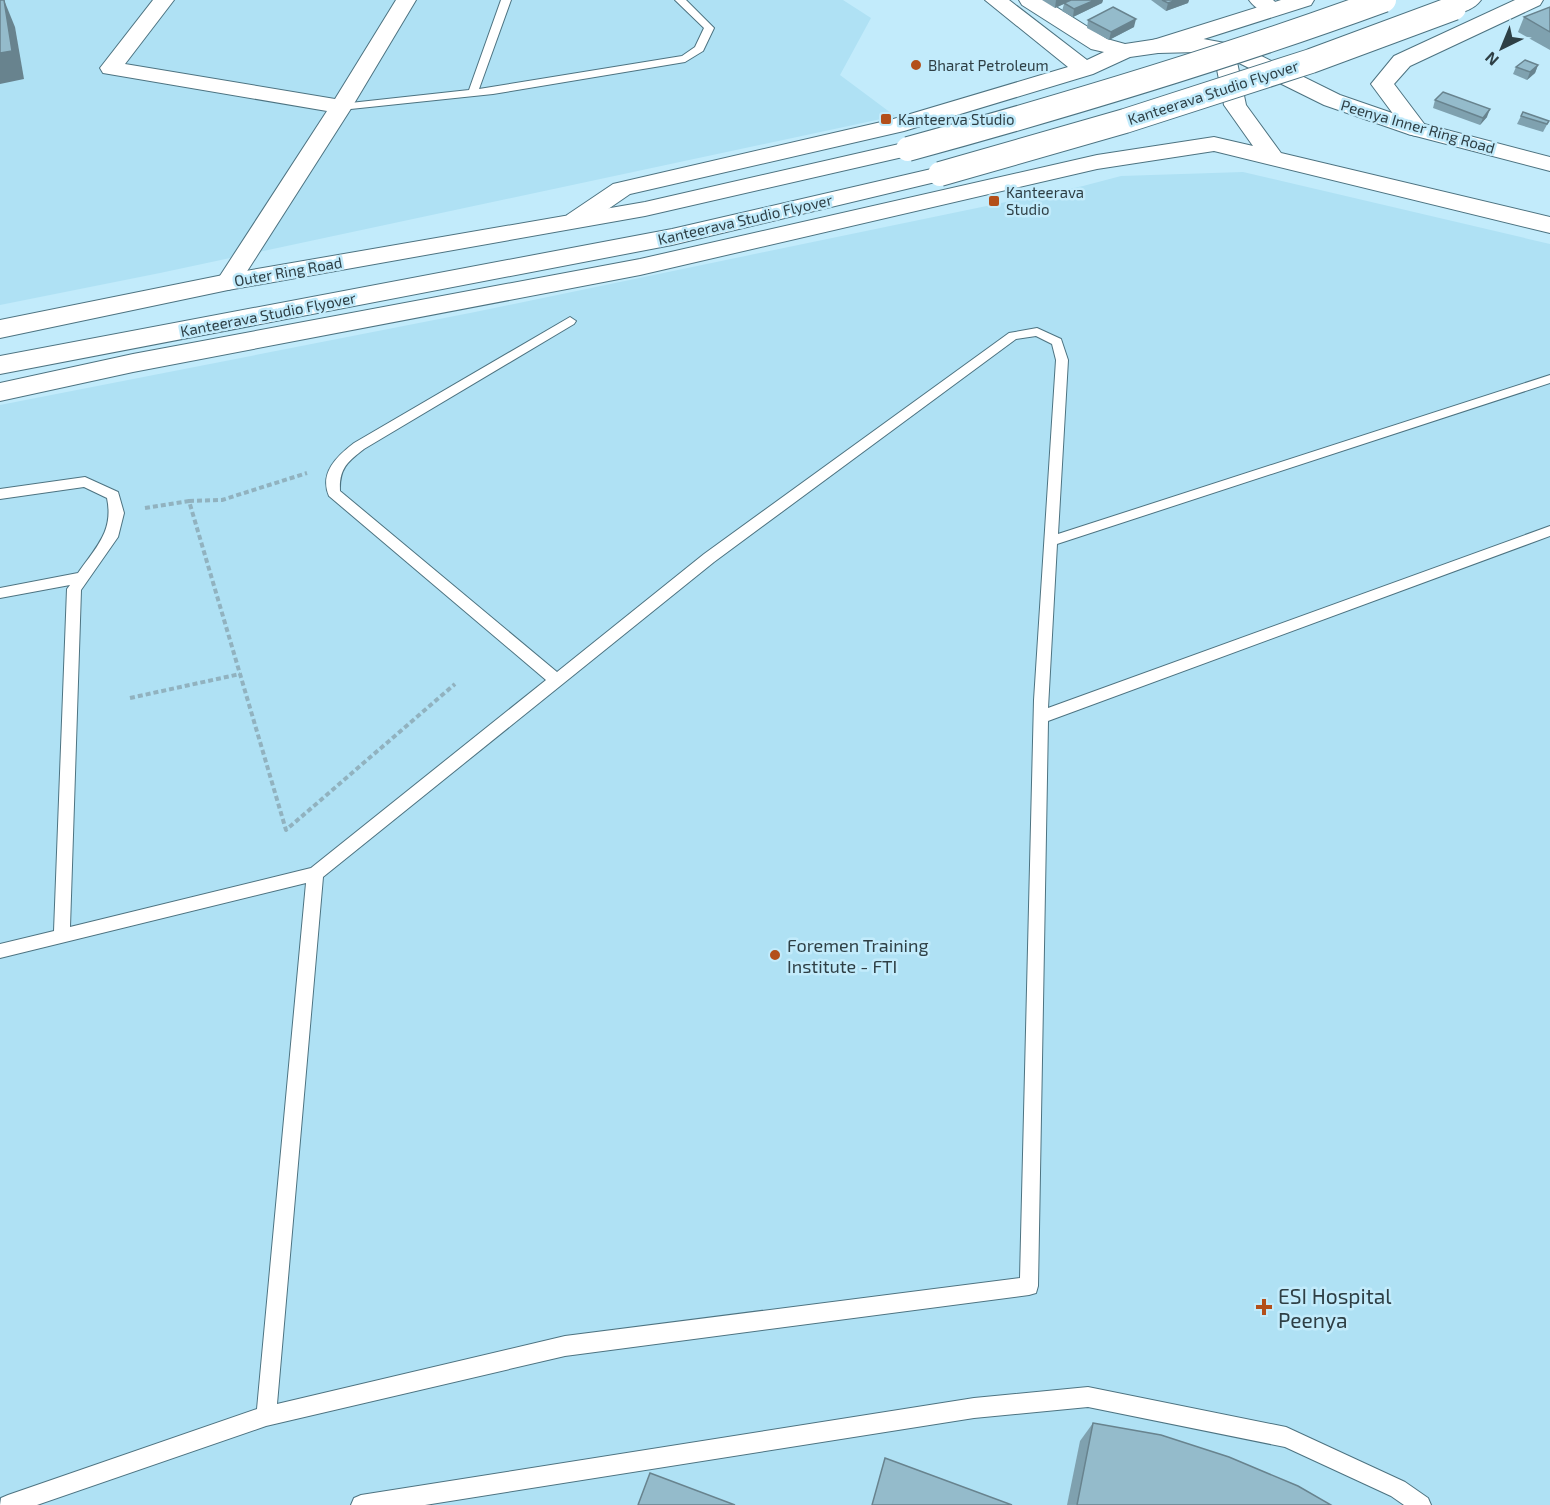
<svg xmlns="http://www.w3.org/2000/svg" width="1550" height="1505" font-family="'Exo 2',sans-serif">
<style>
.built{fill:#afe1f4}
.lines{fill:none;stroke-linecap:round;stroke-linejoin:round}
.service-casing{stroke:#4d7381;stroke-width:2}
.minor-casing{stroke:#4d7381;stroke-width:2}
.tertiary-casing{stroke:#4d7381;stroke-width:2}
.secondary-casing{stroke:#4d7381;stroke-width:2}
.trunk-casing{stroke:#4d7381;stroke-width:2}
.path{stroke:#91b2bf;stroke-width:4;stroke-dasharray:5 3;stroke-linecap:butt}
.service{fill:#fff;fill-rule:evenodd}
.minor{fill:#fff;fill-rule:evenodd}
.tertiary{fill:#fff;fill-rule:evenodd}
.secondary{fill:#fff;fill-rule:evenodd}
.trunk{fill:#fff;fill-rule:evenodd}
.trunk-bridge-casing{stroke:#4d7381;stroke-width:26;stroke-linecap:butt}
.trunk-bridge{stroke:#fff;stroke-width:24}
.wall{fill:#7fa1af}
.shaded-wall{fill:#68838e}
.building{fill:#94bbcb;stroke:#68838e;stroke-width:1.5}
.poi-dot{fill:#b34f1a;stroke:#c2ebfb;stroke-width:2}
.labels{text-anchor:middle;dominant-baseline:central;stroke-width:5;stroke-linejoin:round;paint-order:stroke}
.far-poi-label{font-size:15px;fill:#2e3f45;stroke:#c2ebfb;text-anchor:start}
.far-street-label{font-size:15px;fill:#2e3f45;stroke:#c2ebfb}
.poi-label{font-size:18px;fill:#2e3f45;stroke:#c2ebfb;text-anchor:start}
.near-poi-label{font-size:21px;fill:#2e3f45;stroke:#c2ebfb;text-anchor:start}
</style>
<rect width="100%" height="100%" fill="#c2ebfb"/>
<!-- built -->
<g class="built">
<polygon points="0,0 843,0 871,18 840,75 895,116 160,273 0,305"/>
<polygon points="1243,172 1550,244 1550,1505 0,1505 0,405 475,312 1083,186 1121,176"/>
</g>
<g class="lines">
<defs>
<g id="service">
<polygon points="501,0 511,0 479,89 682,56 695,47 704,28 675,0 686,0 714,28 703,51 685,62 493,94 341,110 336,107 341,104 469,90"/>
<path d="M570 317 576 321 574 324 364 449C347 462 339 469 340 491L557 672 704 554 1009 333 1037 328 1061 339 1068 360 1058 534 1550 375V383L1057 544 1048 708 1550 526V536L1048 721 1038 1286 1036 1293 1029 1295 565 1356 266 1426 37 1505H0L1 1498 8 1495 257 1409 306 883 0 958V944L54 931 67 589 70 585 0 598V588L78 573C96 547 114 531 107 498L84 487 0 499V489L85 477 118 492 124 513 118 537 81 590 70 927 311 868 546 680 329 496C319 473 337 456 354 443ZM1036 336 1052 344 1056 360 1034 700 1020 1278 565 1336 277 1404 323 877 714 562 1016 339Z"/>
<polygon points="1088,1387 1286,1427 1405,1482 1428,1498 1431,1505 1404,1505 1391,1496 1285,1447 1088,1407 974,1418 425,1505 351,1505 354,1498 361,1495 974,1398"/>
</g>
<g id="minor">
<polygon points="153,0 174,0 125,64 335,99 396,0 416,0 352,107 237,287 228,290 219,287 216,282 327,111 103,73 100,68"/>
<path d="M1249 0H1273L1283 9 1280 13C1268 16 1256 10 1249 0Z"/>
</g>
<g id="tertiary">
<polygon points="1281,0 1314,0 1311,5 1166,51 1158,53 1150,51 1147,46 1150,41"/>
<polygon points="1515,0 1543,0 1540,5 1410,66 1394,84 1428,129 1424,134 1416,136 1408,134 1371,84 1394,56"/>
</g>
<polygon id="secondary" points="985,0 1009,0 1087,60 1104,52 1091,49 1022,5 1019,0 1045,0 1107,39 1125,44 1158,39 1198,38 1241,46 1340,95 1424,124 1550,157 1550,171 1408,134 1324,105 1237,62 1246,105 1281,153 1550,217 1550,233 1214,151 1097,169 640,275 133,372 0,401 0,383 133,354 640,259 1097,155 1214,137 1253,146 1224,105 1214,54 1198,52 1158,53 1130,57 1093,74 904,131 630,194 585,225 576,227 567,225 564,220 567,215 613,184 890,120 1068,67"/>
<g id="trunk">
<path d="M1453 0H1481C1474 10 1458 15 1446 13L1443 8Z"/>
<polygon points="908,142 916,144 920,149 916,154 645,216 228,290 0,338 0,320 228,274 645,202"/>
<polygon points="940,167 948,169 952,174 948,179 672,245 0,374 0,356 672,229"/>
</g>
</defs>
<!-- service casing -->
<use href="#service" class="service-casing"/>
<!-- minor casing -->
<use href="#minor" class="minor-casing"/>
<!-- tertiary casing -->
<use href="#tertiary" class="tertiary-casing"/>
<!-- secondary casing -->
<use href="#secondary" class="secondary-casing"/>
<!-- trunk casing -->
<use href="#trunk" class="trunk-casing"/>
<!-- path -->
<g class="path">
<polyline points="189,501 222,500 307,473"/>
<polyline points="145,508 189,501 286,830 455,684"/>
<polyline points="130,698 240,674"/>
</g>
<!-- service -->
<use href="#service" class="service"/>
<!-- minor -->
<use href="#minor" class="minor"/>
<!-- tertiary -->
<use href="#tertiary" class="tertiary"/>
<!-- secondary -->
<use href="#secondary" class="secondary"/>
<!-- trunk -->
<use href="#trunk" class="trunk"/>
<defs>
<g id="trunk-bridge">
<path d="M908 149C1069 105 1228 57 1384 0"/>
<polyline points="940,174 1125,121 1311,61 1454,8"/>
</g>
</defs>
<!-- trunk-bridge casing -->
<use href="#trunk-bridge" class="trunk-bridge-casing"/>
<!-- trunk-bridge -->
<use href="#trunk-bridge" class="trunk-bridge"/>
</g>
<!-- wall -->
<g class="wall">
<polygon points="1042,0 1103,0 1102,3 1073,17 1062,11 1064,4 1055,8"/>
<polygon points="1151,0 1189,0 1188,3 1166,11"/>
<polygon points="1550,7 1550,50 1518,32 1524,17"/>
<polygon points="1088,20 1134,27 1109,40 1087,28"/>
<polygon points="1538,65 1535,73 1527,80 1513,74 1516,67"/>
<polygon points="1435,100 1487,117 1480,125 1433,108"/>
<polygon points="1521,116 1549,121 1543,132 1517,124"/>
<polygon points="1093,1423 1331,1505 1067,1505 1080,1441"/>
</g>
<!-- shaded-wall -->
<g class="shaded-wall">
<polygon points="4,0 15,27 24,79 0,84 0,53"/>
<polygon points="1056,0 1072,0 1055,8"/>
<polygon points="1095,0 1103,0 1102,3 1073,17 1074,9"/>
<polygon points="1177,0 1189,0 1188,3 1166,11 1168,3"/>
<polygon points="1136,19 1134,27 1109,40 1111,32"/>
<polygon points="1538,65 1535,73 1527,80 1530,72"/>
<polygon points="1490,109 1487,117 1480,125 1483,118"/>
</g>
<!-- building -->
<g class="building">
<polygon points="0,0 4,0 12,51 0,53"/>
<polygon points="1071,0 1095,0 1074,9 1064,3"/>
<polygon points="1162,0 1177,0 1168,3"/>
<polygon points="1113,7 1136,19 1111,32 1088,20"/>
<polygon points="1550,7 1550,32 1524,17"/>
<polygon points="1525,60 1538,65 1530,72 1516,67"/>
<polygon points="1443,92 1490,109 1483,118 1435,100"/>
<polygon points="1523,112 1549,121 1547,124 1521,116"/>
<polygon points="1093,1423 1161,1435 1229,1457 1298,1486 1331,1505 1077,1505"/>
<polygon points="885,1458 1012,1505 872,1505"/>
<polygon points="650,1473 735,1505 638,1505"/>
</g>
<!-- markers -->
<g class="poi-dot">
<circle cx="916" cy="65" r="6"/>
<rect x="880" y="113" width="12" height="12" rx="3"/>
<rect x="988" y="195" width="12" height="12" rx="3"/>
<circle cx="775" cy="955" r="6"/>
<path d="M1261 1298h6v6h6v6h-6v6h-6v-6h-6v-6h6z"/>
</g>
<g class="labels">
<!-- far-poi labels -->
<g class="far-poi-label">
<text x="928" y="65">Bharat Petroleum</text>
<text x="898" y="119">Kanteerva Studio</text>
<text x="1006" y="192">Kanteerava<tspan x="1006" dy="17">Studio</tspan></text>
</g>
<!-- far-street labels -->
<g class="far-street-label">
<text transform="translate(1213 92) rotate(-18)">Kanteerava Studio Flyover</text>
<text transform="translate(1418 126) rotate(16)">Peenya Inner Ring Road</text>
<text transform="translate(745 219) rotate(-13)">Kanteerava Studio Flyover</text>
<text transform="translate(288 271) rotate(-10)">Outer Ring Road</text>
<text transform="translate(268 314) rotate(-11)">Kanteerava Studio Flyover</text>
</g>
<!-- poi labels -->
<g class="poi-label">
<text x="787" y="945">Foremen Training<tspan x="787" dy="21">Institute - FTI</tspan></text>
</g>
<!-- near-poi labels -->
<g class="near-poi-label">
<text x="1278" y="1295">ESI Hospital<tspan x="1278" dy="24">Peenya</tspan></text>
</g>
</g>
<!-- north arrow -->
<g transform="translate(1502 48) rotate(223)" stroke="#c2ebfb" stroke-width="4.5" paint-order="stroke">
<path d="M0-4.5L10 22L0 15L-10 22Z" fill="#2e3f45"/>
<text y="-9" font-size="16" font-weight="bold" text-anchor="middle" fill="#2e3f45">N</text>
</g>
</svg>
